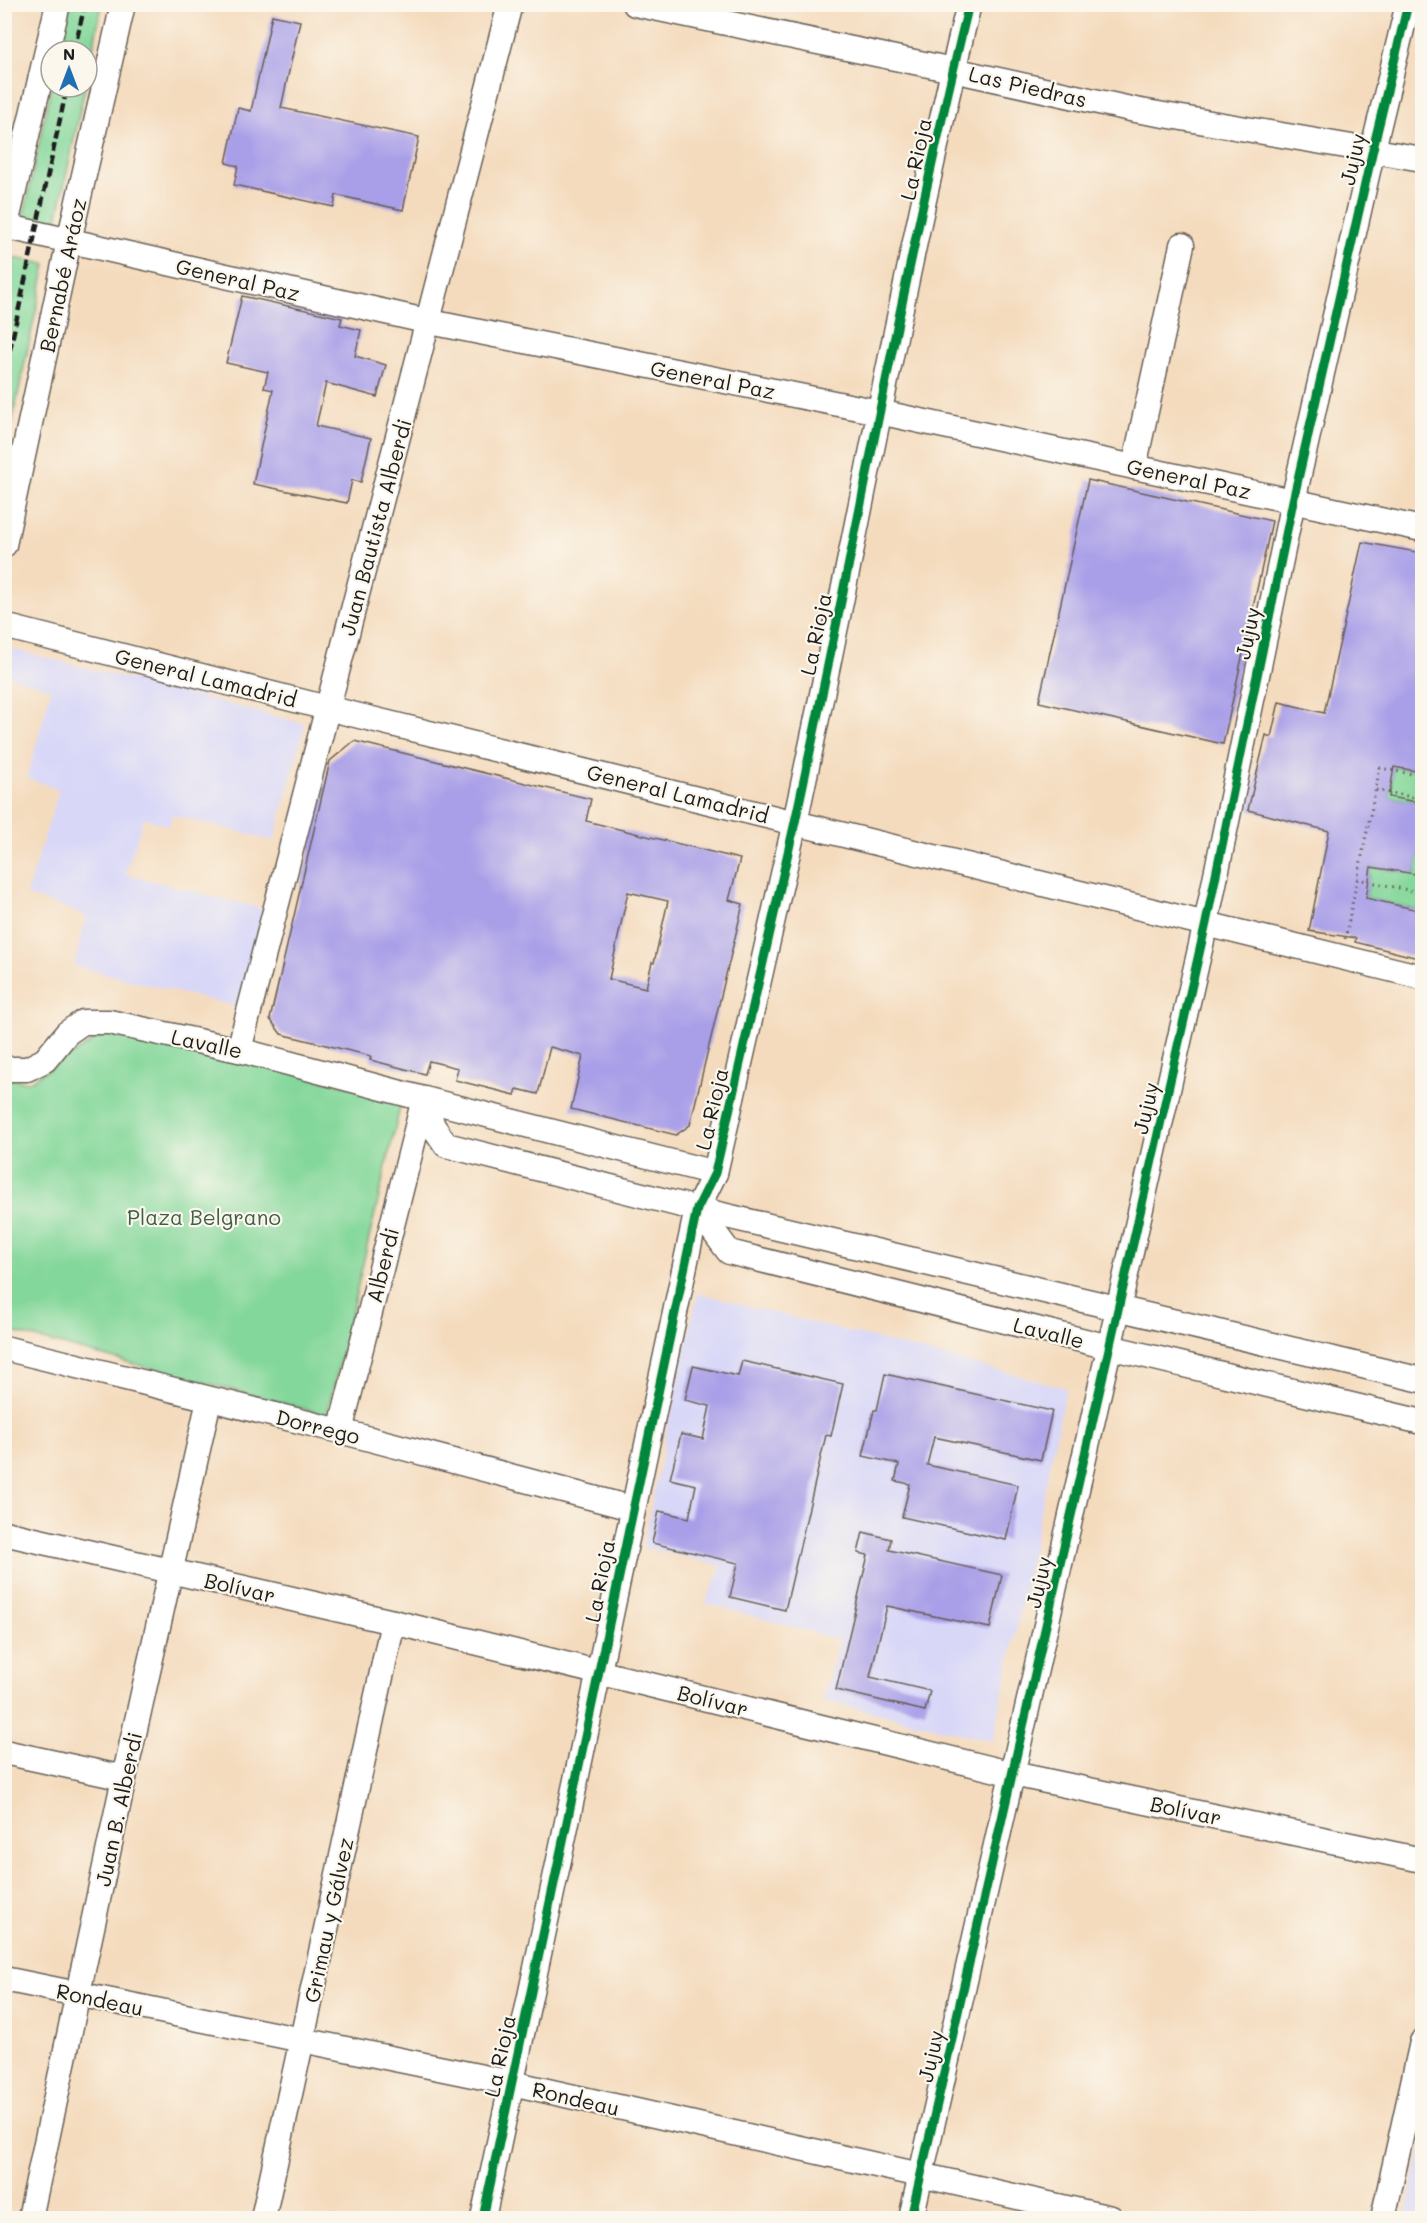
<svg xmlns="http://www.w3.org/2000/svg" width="1427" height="2223" font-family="Mali,sans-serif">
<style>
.built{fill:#d8d7f8}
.green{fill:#83d79a;stroke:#507a5b;stroke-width:1.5}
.building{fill:#a99fe8;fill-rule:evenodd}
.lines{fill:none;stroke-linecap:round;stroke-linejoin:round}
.minor-casing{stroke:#685f55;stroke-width:27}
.path{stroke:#685f55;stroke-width:3;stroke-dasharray:1.5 4.5;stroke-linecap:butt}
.minor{stroke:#fff;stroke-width:24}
.rail{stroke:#1c1c1c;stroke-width:4.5;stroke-dasharray:9 4.5;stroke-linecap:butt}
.cycleway-casing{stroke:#fbf7ec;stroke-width:13}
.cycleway{stroke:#00873e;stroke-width:9}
.labels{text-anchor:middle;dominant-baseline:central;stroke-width:4.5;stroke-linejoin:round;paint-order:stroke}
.street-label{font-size:21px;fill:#1c1c1c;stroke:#fbf7ec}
.park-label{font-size:21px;fill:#405d48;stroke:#fbf7ec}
</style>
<rect width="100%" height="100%" fill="#fbf7ec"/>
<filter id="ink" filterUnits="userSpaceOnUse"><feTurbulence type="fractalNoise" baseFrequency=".0167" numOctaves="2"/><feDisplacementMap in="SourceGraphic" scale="12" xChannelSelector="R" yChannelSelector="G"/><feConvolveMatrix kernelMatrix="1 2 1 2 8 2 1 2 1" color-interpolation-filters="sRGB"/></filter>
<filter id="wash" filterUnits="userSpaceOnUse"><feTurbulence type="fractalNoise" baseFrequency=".008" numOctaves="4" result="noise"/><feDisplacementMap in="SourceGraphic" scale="24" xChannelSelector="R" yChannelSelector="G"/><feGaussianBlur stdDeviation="1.35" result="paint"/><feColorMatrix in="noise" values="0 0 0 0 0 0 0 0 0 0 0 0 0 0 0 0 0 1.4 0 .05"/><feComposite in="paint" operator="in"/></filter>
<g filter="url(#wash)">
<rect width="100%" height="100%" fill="#f4dbbe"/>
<!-- built -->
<g class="built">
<polygon points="7,648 305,724 274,841 173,815 169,826 144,818 125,874 266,910 241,1008 74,966 86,915 26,895 59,790 27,778 51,689 5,675 5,659"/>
<polygon points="698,1293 1066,1388 993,1741 822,1700 840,1640 705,1603 722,1566 643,1547 668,1424"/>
<polygon points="1422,2141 1422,2218 1406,2218"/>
</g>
<!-- green -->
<g class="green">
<polygon points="69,5 102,5 87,76 87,51 59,51"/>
<polygon points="51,87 85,87 55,229 22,224"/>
<polygon points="14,258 46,264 5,455 4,304"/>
<polygon points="1394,767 1422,772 1422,803 1389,797"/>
<polygon points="1422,837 1422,911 1366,898 1371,867 1415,874"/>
<polygon points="113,1029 402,1099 327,1415 5,1330 4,1078 28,1082"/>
</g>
<g id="blocks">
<!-- building -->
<g class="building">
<polygon points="272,15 300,21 281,108 419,137 403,210 336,195 334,207 234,185 238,166 226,163 238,108 251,111"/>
<polygon points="242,296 342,318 340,325 361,330 355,356 386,365 377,397 326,383 316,426 371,438 361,482 352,480 347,503 253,484 273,390 264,388 268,372 226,363"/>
<polygon points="1088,480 1272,521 1223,744 1039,702"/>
<polygon points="1362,542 1422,553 1422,772 1394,767 1389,797 1422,803 1422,837 1415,874 1371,867 1366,898 1422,911 1422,959 1355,942 1356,938 1309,931 1329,831 1248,810 1266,735 1271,737 1279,702 1324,713"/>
<path d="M354 741 591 799 586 821 740 859 729 900 743 904 690 1125 676 1135 571 1109 583 1056 550 1047 538 1094 517 1089 515 1095 455 1080 458 1068 429 1061 425 1074 370 1060 371 1056 281 1034 270 1019 330 761ZM628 892 668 901 654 963 652 962 646 988 609 979Z"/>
<polygon points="742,1361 843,1384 831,1436 826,1435 785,1610 730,1597 738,1563 652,1543 659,1511 689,1518 696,1485 670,1479 681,1434 703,1439 710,1406 685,1400 693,1366 738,1376"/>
<polygon points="885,1374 1052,1411 1041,1460 934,1437 927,1465 1018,1485 1006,1540 902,1517 910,1484 895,1481 899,1464 863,1456 874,1410 877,1410"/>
<polygon points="863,1532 891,1539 889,1550 1002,1575 990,1628 887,1606 870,1677 930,1691 925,1711 836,1690 868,1555 858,1553"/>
</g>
</g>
</g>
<g filter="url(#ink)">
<use href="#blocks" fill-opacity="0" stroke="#685f55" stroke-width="1.5"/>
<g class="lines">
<defs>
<g id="minor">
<polyline points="635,4 953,70 1135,110 1422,159"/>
<polyline points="4,226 430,322 879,412 1422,529"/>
<polyline points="4,233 58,4"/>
<polyline points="1134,467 1182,245"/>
<polyline points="4,545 69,241 123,4"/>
<polyline points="4,626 327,708 1422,977"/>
<path d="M239 1050C329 701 422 353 510 4"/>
<polyline points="4,1069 27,1069 45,1060 67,1033 83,1022 109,1022 239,1050 424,1099 433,1126 446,1145 697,1209 1422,1380"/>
<polyline points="697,1209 729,1252 1109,1347 1422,1422"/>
<polyline points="4,1348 340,1431 631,1508"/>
<polyline points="340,1431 424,1099 715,1173"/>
<polyline points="4,1533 393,1622 1013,1774 1422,1860"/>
<polyline points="4,1752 124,1778"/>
<polyline points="4,1979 512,2083 1111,2218"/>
<polyline points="30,2218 124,1778 209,1400"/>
<polyline points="263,2218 393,1622"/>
<path d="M483 2218C554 1882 623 1545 697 1209L715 1173C741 1056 769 939 795 822 854 550 903 275 969 4"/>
<polyline points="911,2218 1206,923 1293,501 1373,149 1408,4"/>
<polyline points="1383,2218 1422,2042"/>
</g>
</defs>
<!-- minor casing -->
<use href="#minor" class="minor-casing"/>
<!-- path -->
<g class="path">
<polyline points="1376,790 1422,799"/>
<polyline points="1357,879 1422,893"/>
<polyline points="1345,939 1380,768 1422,776"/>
</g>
<!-- minor -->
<use href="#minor" class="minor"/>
<!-- rail -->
<g class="rail">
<polyline points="74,51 85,4"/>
<polyline points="4,377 67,87"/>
</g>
<defs>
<g id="cycleway">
<path d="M483 2218C554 1882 623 1545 697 1209L715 1173C741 1056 769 939 795 822 854 550 903 275 969 4"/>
<polyline points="911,2218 1206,923 1293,501 1373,149 1408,4"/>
</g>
</defs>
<!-- cycleway casing -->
<use href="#cycleway" class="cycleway-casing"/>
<!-- cycleway -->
<use href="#cycleway" class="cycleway"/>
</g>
</g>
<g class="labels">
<!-- street labels -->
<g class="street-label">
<text transform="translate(1028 86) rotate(13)">Las Piedras</text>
<text transform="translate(915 159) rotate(-78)">La Rioja</text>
<text transform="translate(1352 159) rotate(-77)">Jujuy</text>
<text transform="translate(62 275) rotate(-78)">Bernabé Aráoz</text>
<text transform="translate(238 279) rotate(13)">General Paz</text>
<text transform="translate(713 379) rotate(11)">General Paz</text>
<text transform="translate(1189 478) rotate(12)">General Paz</text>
<text transform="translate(375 527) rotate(-75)">Juan Bautista Alberdi</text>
<text transform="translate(1247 633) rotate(-78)">Jujuy</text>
<text transform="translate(815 634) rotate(-78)">La Rioja</text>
<text transform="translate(206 677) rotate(14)">General Lamadrid</text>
<text transform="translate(678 793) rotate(14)">General Lamadrid</text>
<text transform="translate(207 1043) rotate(12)">Lavalle</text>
<text transform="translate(1145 1108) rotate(-77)">Jujuy</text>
<text transform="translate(711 1109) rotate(-77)">La Rioja</text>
<text transform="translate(382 1265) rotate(-76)">Alberdi</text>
<text transform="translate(1049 1332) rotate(14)">Lavalle</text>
<text transform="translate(318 1426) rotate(14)">Dorrego</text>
<text transform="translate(599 1581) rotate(-79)">La Rioja</text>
<text transform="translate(1038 1582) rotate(-77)">Jujuy</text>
<text transform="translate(240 1587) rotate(13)">Bolívar</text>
<text transform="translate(713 1700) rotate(14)">Bolívar</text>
<text transform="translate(118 1809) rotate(-78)">Juan B. Alberdi</text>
<text transform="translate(1186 1810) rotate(12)">Bolívar</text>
<text transform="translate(328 1920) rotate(-78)">Grimau y Gálvez</text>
<text transform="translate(100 1999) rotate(12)">Rondeau</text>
<text transform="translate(499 2056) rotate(-78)">La Rioja</text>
<text transform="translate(930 2056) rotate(-77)">Jujuy</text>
<text transform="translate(576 2098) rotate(13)">Rondeau</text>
</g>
<!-- park labels -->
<g class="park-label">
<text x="204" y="1216">Plaza Belgrano</text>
</g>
</g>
<!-- margin -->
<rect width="1427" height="2223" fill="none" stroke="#fbf7ec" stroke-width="24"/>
<!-- north arrow -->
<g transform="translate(69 69)"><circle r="28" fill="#fbf7ec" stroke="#a29f99" stroke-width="1.5"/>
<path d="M0-4.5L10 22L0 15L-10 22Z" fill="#1f6fb2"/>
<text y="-9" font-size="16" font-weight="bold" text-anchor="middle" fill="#1c1c1c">N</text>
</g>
</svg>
